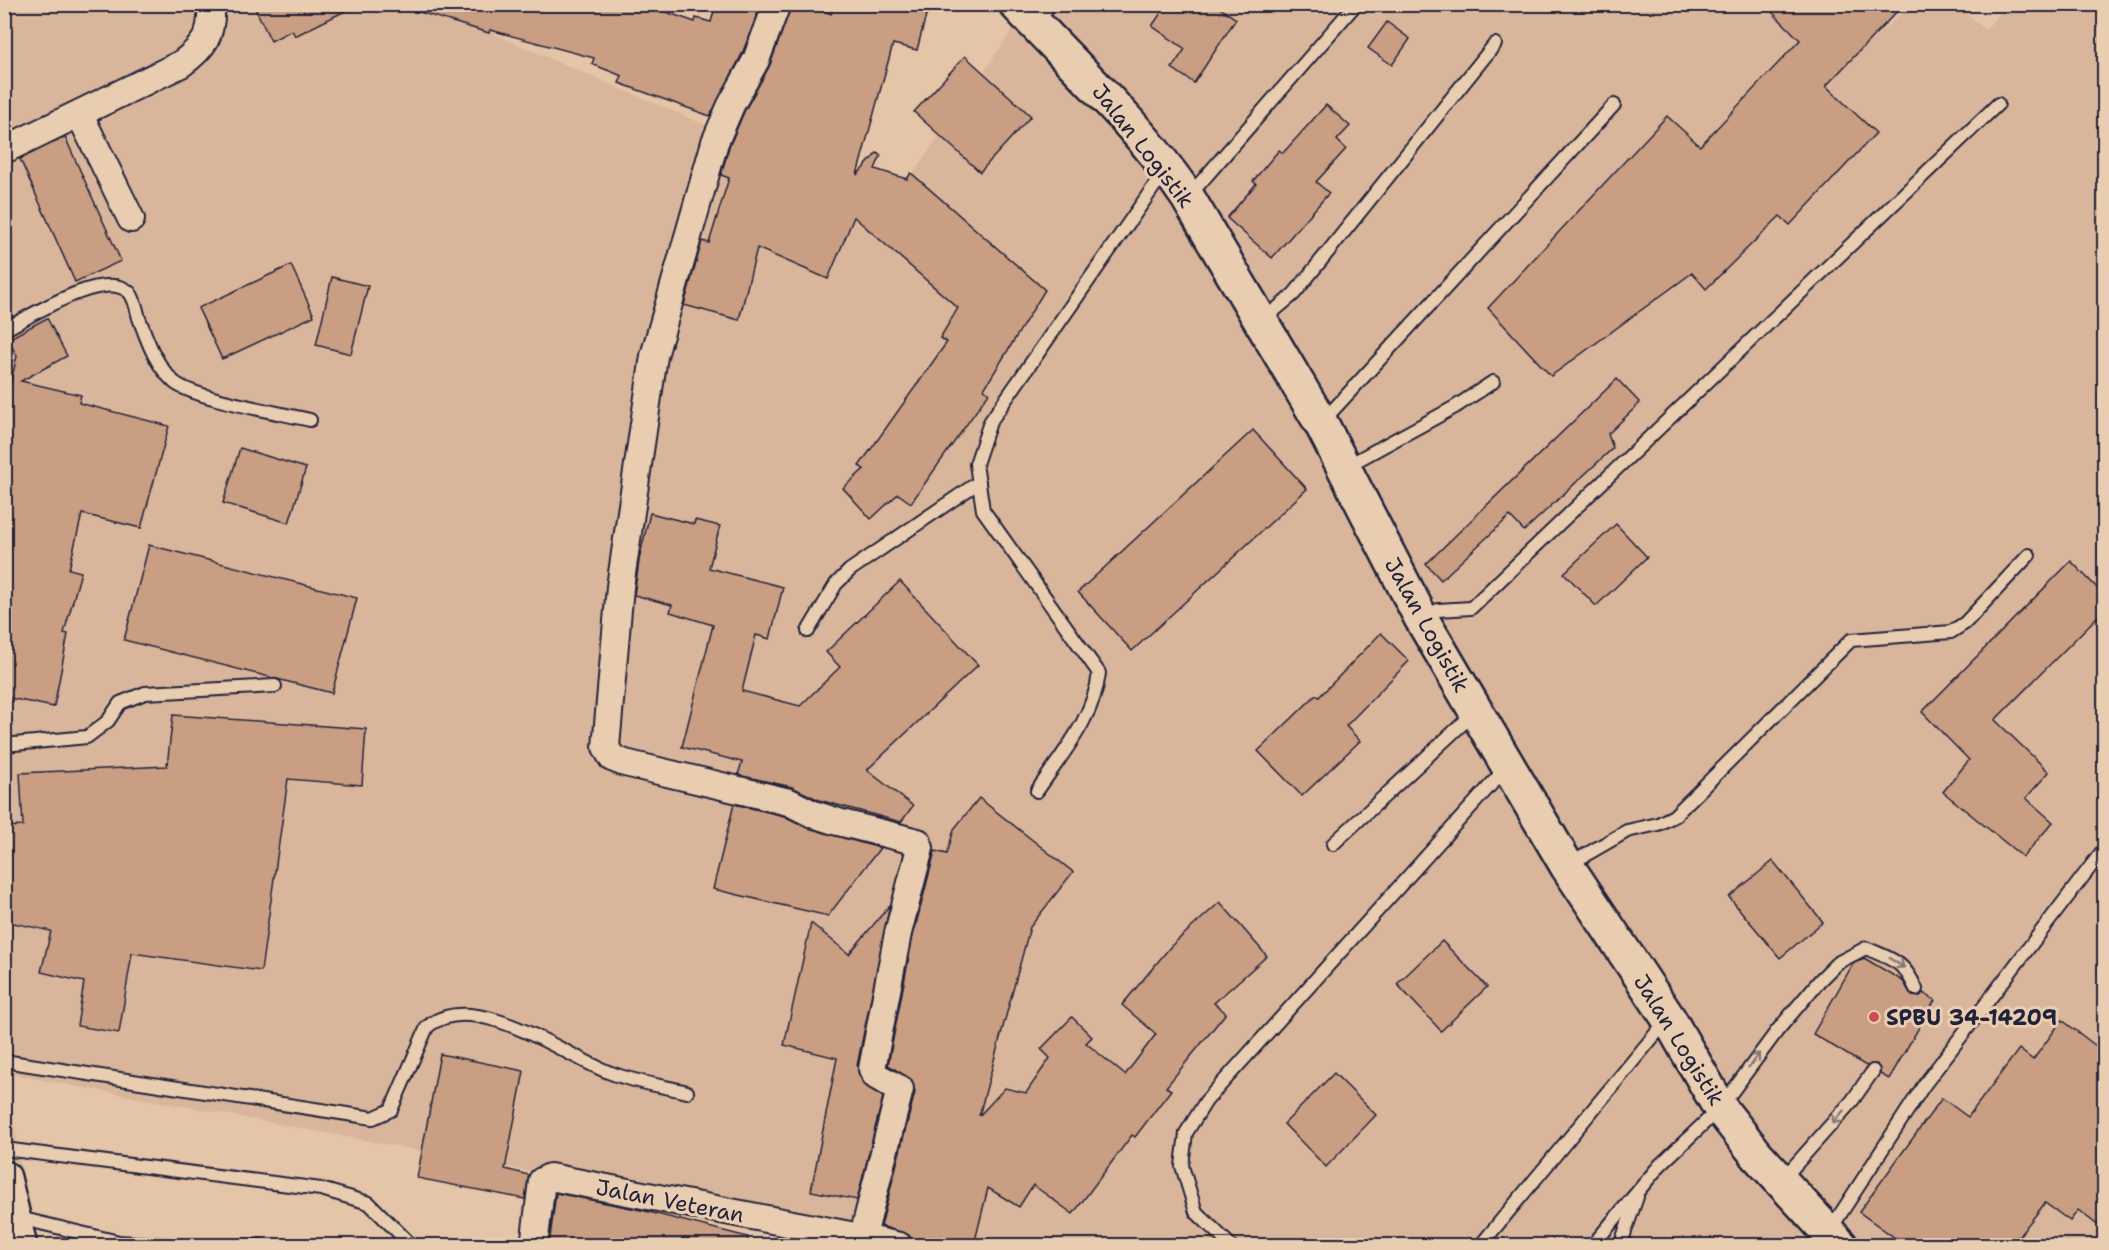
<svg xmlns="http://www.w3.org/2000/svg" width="2109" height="1250" font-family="'Shantell Sans',sans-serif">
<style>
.built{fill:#d9b69b}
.building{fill:#c99e82;stroke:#22223b;stroke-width:1.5}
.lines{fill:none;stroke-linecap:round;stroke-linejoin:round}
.service-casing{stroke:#22223b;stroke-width:16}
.minor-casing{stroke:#22223b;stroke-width:30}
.secondary-casing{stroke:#22223b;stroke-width:38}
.service{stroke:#e9cdb0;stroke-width:12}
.minor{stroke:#e9cdb0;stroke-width:26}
.secondary{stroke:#e9cdb0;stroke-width:33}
.oneway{stroke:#867876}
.poi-dot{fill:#d1495b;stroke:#e9cdb0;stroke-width:2}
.labels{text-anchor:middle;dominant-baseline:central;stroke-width:6;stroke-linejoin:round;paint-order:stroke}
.street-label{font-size:22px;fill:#22223b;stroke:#e9cdb0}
.poi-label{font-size:22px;font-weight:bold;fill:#22223b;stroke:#e9cdb0;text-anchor:start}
</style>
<rect width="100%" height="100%" fill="#e5c5a8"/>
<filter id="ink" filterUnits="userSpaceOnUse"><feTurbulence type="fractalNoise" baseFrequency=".0167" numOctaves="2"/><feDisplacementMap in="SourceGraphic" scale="12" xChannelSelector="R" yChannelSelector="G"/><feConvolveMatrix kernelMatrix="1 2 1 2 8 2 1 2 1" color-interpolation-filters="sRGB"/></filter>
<g filter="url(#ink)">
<!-- built -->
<polygon class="built" points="5,5 435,5 434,8 891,205 1030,5 1767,5 1840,68 1911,5 1958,5 1985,30 2007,5 2104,5 2104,1245 882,1245 864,1234 5,1073 35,1245 5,1246"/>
<!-- building -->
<g class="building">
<polygon points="253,4 359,4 295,36 292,30 271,41"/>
<polygon points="417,4 643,4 695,22 696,18 711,22 716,4 761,4 742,54 710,116 619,83 622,76 592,64 594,58 490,30 489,33 416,11"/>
<polygon points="792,4 809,4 831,14 834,4 929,4 917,50 893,44 857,175 877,153 881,155 875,169 907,179 911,173 1045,290 984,389 989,393 911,503 898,494 871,519 843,488 864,469 859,466 947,342 940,338 958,308 854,217 828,279 757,248 739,320 684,305 702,241 709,243 729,178 721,175 729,147 744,112 770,65"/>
<polygon points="1167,4 1214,4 1236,19 1194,83 1172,68 1185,49 1152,26"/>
<polygon points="1764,4 1904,4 1826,86 1876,133 1790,225 1780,216 1706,289 1692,273 1551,376 1488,308 1667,116 1700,146 1800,40"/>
<polygon points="1387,22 1410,39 1392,65 1368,48"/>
<polygon points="965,56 1031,116 980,172 914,112"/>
<polygon points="1326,105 1350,126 1337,140 1346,149 1316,182 1329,193 1272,258 1227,218 1256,184 1253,181 1279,150 1283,153"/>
<polygon points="65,137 121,261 75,282 20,159"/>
<polygon points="291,265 314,316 222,359 198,308"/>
<polygon points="332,277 368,286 351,354 316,345"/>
<polygon points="47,318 67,356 21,381 81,395 79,403 169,426 141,528 82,514 69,569 81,572 64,633 68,634 54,707 4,697 4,388 9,390 17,356 8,339"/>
<polygon points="1617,379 1640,403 1608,434 1613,448 1524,531 1510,516 1441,580 1426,564"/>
<polygon points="1253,430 1307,489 1132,651 1078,592"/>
<polygon points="240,448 306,468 289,523 223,503"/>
<polygon points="650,513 694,524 695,520 720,526 709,568 783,587 770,639 756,635 742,691 800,706 840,667 826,652 900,581 978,665 867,770 913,806 901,822 819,800 792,787 738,775 742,762 682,747 713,625 670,612 672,605 634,595 640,555"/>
<polygon points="1616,524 1647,557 1596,606 1564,573"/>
<polygon points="149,545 357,598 332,693 124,640"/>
<polygon points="2071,561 2104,595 2104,610 1995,720 2049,772 2026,798 2053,822 2023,857 1943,792 1969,760 1922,712"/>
<polygon points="1381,633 1409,661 1346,726 1360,741 1302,796 1258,751 1316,695 1319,697"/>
<polygon points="173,715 366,729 362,785 288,779 261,971 132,953 119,1033 77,1026 84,982 41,972 51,931 4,921 4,827 23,826 20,773 167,766"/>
<polygon points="979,798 1073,872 1030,927 979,1116 1005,1088 1026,1093 1050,1058 1041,1049 1072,1017 1092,1037 1086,1043 1125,1075 1156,1034 1122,1005 1171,946 1220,902 1267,956 1214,1003 1226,1013 1166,1087 1171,1090 1135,1137 1132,1135 1073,1214 1033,1185 1019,1207 988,1188 974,1245 914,1245 909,1235 881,1226 915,1092 912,1080 888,1065 913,936 935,851 947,854 954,829"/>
<polygon points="734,804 784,816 808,828 880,848 828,916 713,889"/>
<polygon points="1773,861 1823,922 1780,958 1729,897"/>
<polygon points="890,905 857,1066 863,1084 883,1097 857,1200 811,1191 837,1058 784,1045 811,923 849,954"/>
<polygon points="1442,941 1487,987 1441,1031 1397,984"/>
<polygon points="1864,958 1903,981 1912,996 1919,997 1923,993 1935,1000 1889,1079 1880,1074 1877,1064 1866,1066 1813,1034 1853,964"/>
<polygon points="2062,1020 2104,1052 2104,1230 2078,1210 2070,1221 2045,1203 2012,1245 1905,1245 1859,1212 1942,1098 1968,1117 2019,1049 2033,1060"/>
<polygon points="440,1054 524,1071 505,1169 529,1175 525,1199 417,1178"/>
<polygon points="1334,1073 1376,1115 1326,1167 1284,1124"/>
<polygon points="556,1193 641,1210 748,1237 747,1245 549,1245"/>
</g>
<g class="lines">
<defs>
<g id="service">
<polyline points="1038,24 1049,4"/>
<polyline points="1188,197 1356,4"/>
<polyline points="1262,321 1294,294 1495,44"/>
<path d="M4 330C29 317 106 267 130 293 135 299 137 311 139 318 148 342 155 364 174 382 192 398 281 413 310 420"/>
<polyline points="1322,422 1614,105"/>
<polyline points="1345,467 1455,407 1493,382"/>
<polyline points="1424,617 1438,610 1471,608 1998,104"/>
<polyline points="808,631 836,584 850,570 979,482"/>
<polyline points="4,745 87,737 108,721 120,703 145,693 275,686"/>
<path d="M1037 791C1062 754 1094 718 1099 673L983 510 976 464 990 422 1155 185 1171 175"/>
<polyline points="1333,844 1474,713"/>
<polyline points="1568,865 1627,831 1658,824 1674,816 1851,640 1951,632 1965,623 2029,555"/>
<path d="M4 1061 373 1118 391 1110 427 1027C474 987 564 1056 611 1073 635 1082 662 1086 687 1092"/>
<polyline points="4,1149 321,1189 369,1203 412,1246"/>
<polyline points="1782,1180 1852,1101 1873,1071"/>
<polyline points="15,1217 119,1242 185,1246"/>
<polyline points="1830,1230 1924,1085 2104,849"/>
<polyline points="211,1246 262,1246"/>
<polyline points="1231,1246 1196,1212 1182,1166 1186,1133 1206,1101 1506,768"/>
<polyline points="1480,1246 1667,1020"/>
<path d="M1592 1246 1660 1165 1720 1108 1777 1031 1820 980 1837 963 1866 948C1893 960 1904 961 1916 989"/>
<polyline points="1620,1246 1637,1197"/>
</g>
<g id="minor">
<polyline points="80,115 131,219"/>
<path d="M4 150 181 64C204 47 213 35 211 4"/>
<polyline points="855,1236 899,1246"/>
<polyline points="534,1246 542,1181 550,1177 855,1236 864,1232 900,1089 876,1076 872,1069 898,933 920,848 918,842 838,822 813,814 789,802 625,763 612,758 606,747 620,587 654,356 715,142 731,105 756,60 777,4"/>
</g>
<g id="secondary">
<path d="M1016 4C1076 68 1139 125 1188 198L1321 423 1421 618 1567 866 1669 1019 1720 1108 1757 1155 1841 1246"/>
<polyline points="4,1178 20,1246"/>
</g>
</defs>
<!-- service casing -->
<use href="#service" class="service-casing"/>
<!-- minor casing -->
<use href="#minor" class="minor-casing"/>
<!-- secondary casing -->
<use href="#secondary" class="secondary-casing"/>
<!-- service -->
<use href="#service" class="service"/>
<!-- minor -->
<use href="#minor" class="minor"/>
<!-- secondary -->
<use href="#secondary" class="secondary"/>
</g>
<!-- one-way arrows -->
<defs><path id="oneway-shaft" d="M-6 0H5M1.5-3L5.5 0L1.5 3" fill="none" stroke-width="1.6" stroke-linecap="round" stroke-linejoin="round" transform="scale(1.5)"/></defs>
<g class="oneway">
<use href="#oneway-shaft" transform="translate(1897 963) rotate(32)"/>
<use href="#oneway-shaft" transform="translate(1754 1060) rotate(-53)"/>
<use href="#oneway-shaft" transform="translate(1838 1117) rotate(131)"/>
</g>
</g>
<!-- markers -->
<circle class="poi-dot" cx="1874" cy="1017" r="6"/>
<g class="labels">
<!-- street labels -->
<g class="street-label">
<text transform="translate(1143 146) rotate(52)">Jalan Logistik</text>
<text transform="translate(1427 625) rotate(61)">Jalan Logistik</text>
<text transform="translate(1679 1040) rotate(58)">Jalan Logistik</text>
<text transform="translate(670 1201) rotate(11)">Jalan Veteran</text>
</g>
<!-- poi labels -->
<g class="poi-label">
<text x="1886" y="1017">SPBU 34-14209</text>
</g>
</g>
<!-- margin -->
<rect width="2109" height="1250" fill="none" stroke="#e9cdb0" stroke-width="24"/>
<rect x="12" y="12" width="2085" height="1226" fill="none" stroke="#22223b" stroke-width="2" filter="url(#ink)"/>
</svg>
